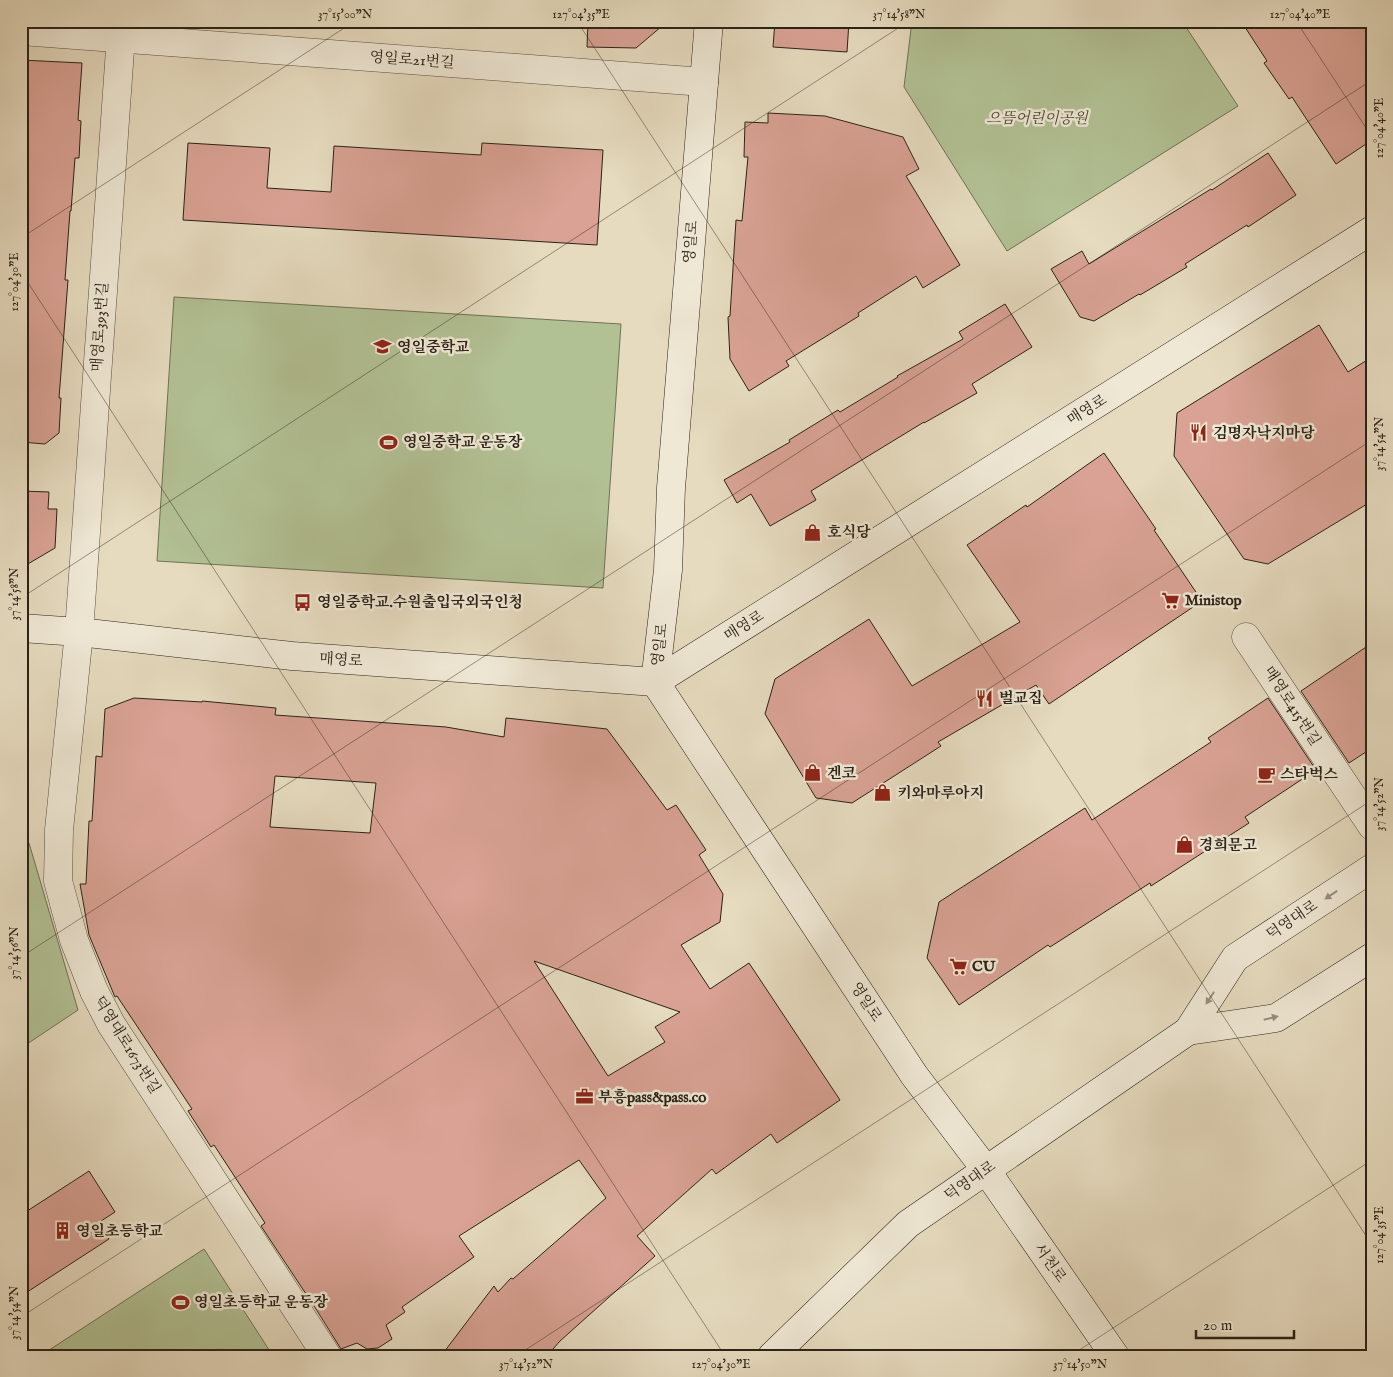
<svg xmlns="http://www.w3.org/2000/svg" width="1393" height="1377" font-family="'IM FELL English','Noto Serif KR',serif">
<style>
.green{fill:#b2c194;stroke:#6e7256}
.building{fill:#d9a294;stroke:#2b2218;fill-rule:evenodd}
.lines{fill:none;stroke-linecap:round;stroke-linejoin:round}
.street-casing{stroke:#5a5042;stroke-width:29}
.secondary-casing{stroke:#2b2218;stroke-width:29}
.street{stroke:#efe8d5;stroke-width:28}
.secondary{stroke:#efe8d5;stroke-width:28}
.oneway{fill:#978f80}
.ticks{fill:none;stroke:#2b2218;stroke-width:1;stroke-opacity:0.45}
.labels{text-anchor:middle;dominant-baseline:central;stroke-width:5;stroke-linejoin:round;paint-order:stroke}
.street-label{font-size:15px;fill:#2b2218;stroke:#efe8d5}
.park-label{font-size:15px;font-style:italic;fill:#4d4a37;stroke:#efe8d5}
.poi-label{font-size:15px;font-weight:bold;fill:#2b2218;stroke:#efe8d5;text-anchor:start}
.neatline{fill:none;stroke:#2b2218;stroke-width:2}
.ticks-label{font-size:12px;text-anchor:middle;fill:#2b2218}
</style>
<rect width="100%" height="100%" fill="#e6dbbf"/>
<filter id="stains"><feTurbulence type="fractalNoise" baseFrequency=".004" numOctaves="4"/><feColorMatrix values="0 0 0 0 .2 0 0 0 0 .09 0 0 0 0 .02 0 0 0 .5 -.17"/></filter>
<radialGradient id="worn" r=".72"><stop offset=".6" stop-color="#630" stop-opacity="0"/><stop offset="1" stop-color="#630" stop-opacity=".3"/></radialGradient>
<!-- green -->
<g class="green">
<polygon points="912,21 1182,21 1238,106 1007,251 904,87"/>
<polygon points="174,297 621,324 603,588 157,561"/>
<polygon points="21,842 29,843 78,1010 21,1048"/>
<polygon points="204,1249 273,1356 40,1356"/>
</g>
<!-- building -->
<g class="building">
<polygon points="588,21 668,21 636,48 587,47"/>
<polygon points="775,21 849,21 847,52 773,47"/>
<polygon points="1241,21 1372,21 1372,140 1336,164 1292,97 1289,99 1264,63 1267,61"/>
<polygon points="21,60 82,63 78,120 81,121 79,158 75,158 71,211 70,211 65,280 68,280 59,398 61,398 59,433 45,444 21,442"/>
<polygon points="768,113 825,116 903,137 919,169 906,176 960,265 923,288 916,276 858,313 859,316 786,361 789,366 749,391 730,359 728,317 730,316 736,220 742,221 748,157 744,157 745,122 768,123"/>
<polygon points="188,143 270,148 267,188 331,192 334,146 481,155 482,143 603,150 597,245 183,220"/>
<polygon points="1268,153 1296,195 1248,227 1247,225 1185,264 1187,267 1140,295 1139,294 1094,321 1080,317 1051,269 1082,251 1089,264 1211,189 1212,190"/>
<polygon points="1005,304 1032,347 972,384 977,393 924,423 924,422 811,491 816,500 770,526 751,494 737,503 724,480 790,442 789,440 838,410 840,412 898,377 897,376 963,339 959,332"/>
<polygon points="1319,325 1348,372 1372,357 1372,501 1268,564 1244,559 1174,456 1177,413"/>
<polygon points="1104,453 1156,529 1154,530 1202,601 1049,704 1036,685 938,742 941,746 852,803 816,798 765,714 775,679 869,619 912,686 1020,622 967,545 1026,505 1027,507"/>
<polygon points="21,491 49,492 48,509 57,509 55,548 21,568"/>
<polygon points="1372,643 1372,748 1349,763 1301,691"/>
<path d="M134 698 202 702V701L276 708 275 715 446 727 504 737 506 718 607 729 667 810 676 805 706 850 699 855 723 894 720 922 681 945 710 989 749 963 840 1100 777 1143 771 1134 716 1174 712 1169 637 1236 655 1256 560 1341 547 1356H441L494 1286 498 1292 511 1278 513 1279 606 1198 579 1160 459 1236 474 1257 402 1307 405 1312 386 1325 392 1339 378 1348 367 1349 357 1343 341 1349 316 1309 261 1226 265 1223 214 1145 211 1147 188 1111 192 1109 117 996 115 997 89 935 80 884H86L89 821H92L96 756 102 757 105 709ZM275 776 376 783 370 833 270 827ZM534 961 680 1012 655 1027 665 1042 608 1076Z"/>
<polygon points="1268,698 1316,770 1245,817 1249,823 1151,886 1150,883 1050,947 1048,945 959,1005 927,958 939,902 1085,808 1092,820 1211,742 1208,738"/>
<polygon points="89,1171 115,1212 98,1223 109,1239 21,1296 21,1215"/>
</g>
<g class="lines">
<defs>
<g id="street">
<polyline points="122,21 79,632 59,830 58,881 74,940 94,991 111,1024 327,1356"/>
<polyline points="21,31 704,82"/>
<polyline points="1246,637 1372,826"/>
</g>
<g id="secondary">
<polyline points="709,21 671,488 668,570 655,682 914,1075 986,1170 1115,1356"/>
<polyline points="21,628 79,632 292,656 655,682 1372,230"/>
<polyline points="1188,1031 1276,1018 1372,957"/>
<polyline points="772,1356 908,1224 1188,1031 1235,958 1372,868"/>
</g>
</defs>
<!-- street casing -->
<use href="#street" class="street-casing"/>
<!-- secondary casing -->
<use href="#secondary" class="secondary-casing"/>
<!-- street -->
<use href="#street" class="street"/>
<!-- secondary -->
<use href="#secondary" class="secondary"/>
</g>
<!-- one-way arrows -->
<defs><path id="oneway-solid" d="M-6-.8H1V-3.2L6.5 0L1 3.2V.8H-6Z" transform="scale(1.25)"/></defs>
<g class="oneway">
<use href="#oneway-solid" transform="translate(1331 895) rotate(146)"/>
<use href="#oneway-solid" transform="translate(1210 998) rotate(123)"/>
<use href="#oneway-solid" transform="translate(1271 1018) rotate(-14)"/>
</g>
<!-- ticks -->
<path class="ticks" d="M577 21 1372 1245M1296 21 1372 137M21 238 355 21M21 272 725 1356M21 598 909 21M21 957 1372 80M21 1317 1372 440M516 1356 1372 800M1070 1356 1372 1160"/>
<!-- icons -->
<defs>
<symbol id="school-bare" viewBox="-9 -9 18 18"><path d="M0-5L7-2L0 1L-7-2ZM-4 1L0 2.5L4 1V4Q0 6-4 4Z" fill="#8f2418" stroke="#efe8d5" stroke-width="2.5" paint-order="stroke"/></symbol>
<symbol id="restaurant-bare" viewBox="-9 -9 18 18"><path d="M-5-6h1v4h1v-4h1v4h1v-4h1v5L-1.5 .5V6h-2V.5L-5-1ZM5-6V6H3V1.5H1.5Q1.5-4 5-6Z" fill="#8f2418" stroke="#efe8d5" stroke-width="2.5" paint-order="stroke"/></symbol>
<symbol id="stadium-bare" viewBox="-9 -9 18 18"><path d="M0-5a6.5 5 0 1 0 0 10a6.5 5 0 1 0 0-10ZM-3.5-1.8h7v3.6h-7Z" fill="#8f2418" stroke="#efe8d5" stroke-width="2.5" paint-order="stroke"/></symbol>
<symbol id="shop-bare" viewBox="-9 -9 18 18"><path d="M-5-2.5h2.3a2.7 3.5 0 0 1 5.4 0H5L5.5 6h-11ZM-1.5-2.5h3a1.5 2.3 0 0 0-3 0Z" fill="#8f2418" stroke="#efe8d5" stroke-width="2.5" paint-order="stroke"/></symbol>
<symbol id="supermarket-bare" viewBox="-9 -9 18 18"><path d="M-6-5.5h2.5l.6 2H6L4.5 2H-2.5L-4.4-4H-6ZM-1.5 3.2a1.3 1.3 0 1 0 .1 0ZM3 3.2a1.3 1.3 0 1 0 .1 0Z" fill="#8f2418" stroke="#efe8d5" stroke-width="2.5" paint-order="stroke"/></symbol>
<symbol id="bus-bare" viewBox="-9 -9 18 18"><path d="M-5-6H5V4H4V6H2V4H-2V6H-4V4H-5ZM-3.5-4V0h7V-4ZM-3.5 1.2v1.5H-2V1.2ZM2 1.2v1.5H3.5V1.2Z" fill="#8f2418" stroke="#efe8d5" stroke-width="2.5" paint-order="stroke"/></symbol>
<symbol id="cafe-bare" viewBox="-9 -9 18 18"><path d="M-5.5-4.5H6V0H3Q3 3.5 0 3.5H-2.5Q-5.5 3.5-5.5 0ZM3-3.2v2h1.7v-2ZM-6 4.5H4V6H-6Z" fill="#8f2418" stroke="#efe8d5" stroke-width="2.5" paint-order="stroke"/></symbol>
<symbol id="office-bare" viewBox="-9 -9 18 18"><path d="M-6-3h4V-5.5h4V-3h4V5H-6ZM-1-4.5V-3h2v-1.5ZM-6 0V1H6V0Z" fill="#8f2418" stroke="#efe8d5" stroke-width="2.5" paint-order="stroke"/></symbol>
<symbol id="building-bare" viewBox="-9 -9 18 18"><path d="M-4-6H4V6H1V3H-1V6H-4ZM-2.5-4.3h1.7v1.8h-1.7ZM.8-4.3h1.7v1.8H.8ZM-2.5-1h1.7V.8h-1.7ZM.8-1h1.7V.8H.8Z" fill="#8f2418" stroke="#efe8d5" stroke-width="2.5" paint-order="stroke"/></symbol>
</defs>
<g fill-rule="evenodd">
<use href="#school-bare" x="370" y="334" width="25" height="25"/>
<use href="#restaurant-bare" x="1186" y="420" width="25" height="25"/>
<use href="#stadium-bare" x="376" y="430" width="25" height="25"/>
<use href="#shop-bare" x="800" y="520" width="25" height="25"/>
<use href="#supermarket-bare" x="1158" y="588" width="25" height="25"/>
<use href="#bus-bare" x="290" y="590" width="25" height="25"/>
<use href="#restaurant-bare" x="972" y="686" width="25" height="25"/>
<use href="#shop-bare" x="800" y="760" width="25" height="25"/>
<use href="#cafe-bare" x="1254" y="762" width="25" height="25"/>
<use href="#shop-bare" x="870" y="780" width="25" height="25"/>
<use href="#shop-bare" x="1172" y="832" width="25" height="25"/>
<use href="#supermarket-bare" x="946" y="954" width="25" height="25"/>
<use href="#office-bare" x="572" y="1084" width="25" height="25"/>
<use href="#building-bare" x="50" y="1218" width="25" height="25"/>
<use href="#stadium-bare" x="168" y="1290" width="25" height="25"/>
</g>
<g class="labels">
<!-- street labels -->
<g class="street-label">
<text transform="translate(412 60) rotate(4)">영일로21번길</text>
<text transform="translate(691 242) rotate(-85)">영일로</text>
<text transform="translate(100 327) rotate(-86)">매영로393번길</text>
<text transform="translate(1087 410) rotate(-32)">매영로</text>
<text transform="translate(744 626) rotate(-32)">매영로</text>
<text transform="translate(660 645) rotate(-83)">영일로</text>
<text transform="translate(341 660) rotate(4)">매영로</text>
<text transform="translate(1292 706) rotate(57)">매영로415번길</text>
<text transform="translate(1292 920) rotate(-34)">덕영대로</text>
<text transform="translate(866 1002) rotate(57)">영일로</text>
<text transform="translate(127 1045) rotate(58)">덕영대로1673번길</text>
<text transform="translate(970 1181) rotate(-35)">덕영대로</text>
<text transform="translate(1050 1263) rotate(55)">서천로</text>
</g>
<!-- park labels -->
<g class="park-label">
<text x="1037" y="118">으뜸어린이공원</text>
</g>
<!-- poi labels -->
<g class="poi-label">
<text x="397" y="347">영일중학교</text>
<text x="1213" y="433">김명자낙지마당</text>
<text x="403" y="442">영일중학교 운동장</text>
<text x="827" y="532">호식당</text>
<text x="1185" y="600">Ministop</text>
<text x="317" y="602">영일중학교.수원출입국외국인청</text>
<text x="999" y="698">벌교집</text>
<text x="827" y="773">겐코</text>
<text x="1280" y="774">스타벅스</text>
<text x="897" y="793">키와마루아지</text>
<text x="1199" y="845">경희문고</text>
<text x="972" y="966">CU</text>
<text x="598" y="1097">부흥pass&amp;pass.co</text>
<text x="76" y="1231">영일초등학교</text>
<text x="194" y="1302">영일초등학교 운동장</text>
</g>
</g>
<!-- margin -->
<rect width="1393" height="1377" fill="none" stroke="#e6dbbf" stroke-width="55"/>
<!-- scale -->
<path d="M1196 1330v8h98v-8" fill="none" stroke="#2b2218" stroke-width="2.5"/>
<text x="1203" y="1330" font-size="15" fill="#2b2218" stroke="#efe8d5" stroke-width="4" paint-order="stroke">20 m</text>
<rect x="28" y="28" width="1338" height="1322" class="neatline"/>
<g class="ticks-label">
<text x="345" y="18">37°15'00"N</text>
<text x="581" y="18">127°04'35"E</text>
<text x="899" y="18">37°14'58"N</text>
<text x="1300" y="18">127°04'40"E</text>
<text transform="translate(1379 128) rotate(-90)" y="4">127°04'40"E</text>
<text transform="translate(14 282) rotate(-90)" y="4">127°04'30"E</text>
<text transform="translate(1379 444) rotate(-90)" y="4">37°14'54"N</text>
<text transform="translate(14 594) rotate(-90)" y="4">37°14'58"N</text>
<text transform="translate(1379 804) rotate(-90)" y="4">37°14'52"N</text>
<text transform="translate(14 953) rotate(-90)" y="4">37°14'56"N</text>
<text transform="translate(1379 1235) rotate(-90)" y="4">127°04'35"E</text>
<text transform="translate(14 1313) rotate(-90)" y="4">37°14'54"N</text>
<text x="526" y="1368">37°14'52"N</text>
<text x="721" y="1368">127°04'30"E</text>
<text x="1080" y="1368">37°14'50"N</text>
</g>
<rect width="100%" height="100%" filter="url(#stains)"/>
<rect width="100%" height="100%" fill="url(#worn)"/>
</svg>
